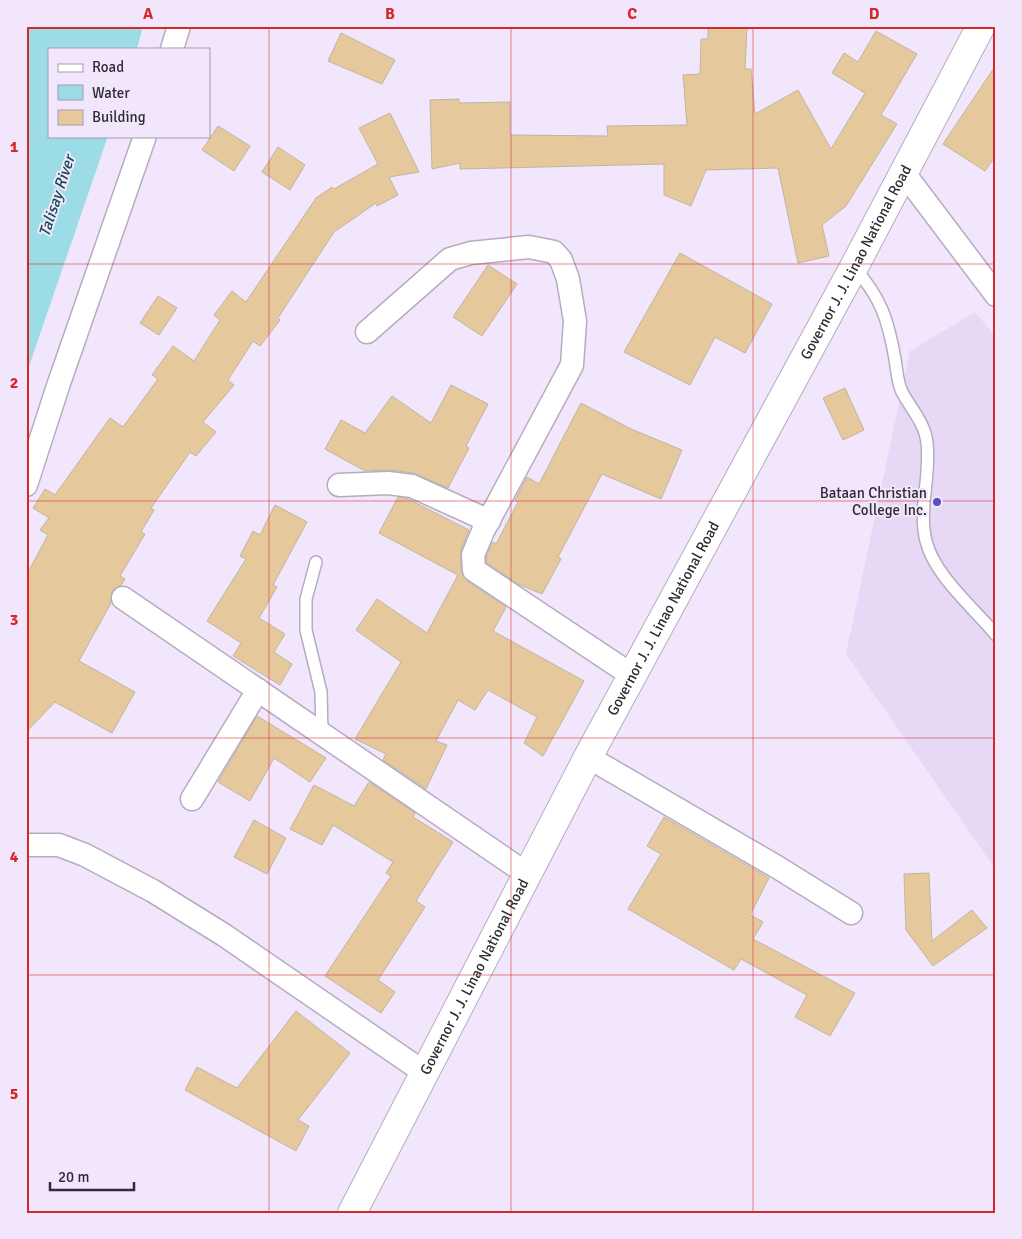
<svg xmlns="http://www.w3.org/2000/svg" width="1022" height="1239" font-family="Signika,sans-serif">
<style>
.built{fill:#e7d8f5}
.water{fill:#9cdce7}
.building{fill:#e5c99d;stroke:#c1b4a0}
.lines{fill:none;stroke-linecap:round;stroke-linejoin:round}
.lane-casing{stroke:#b6acc0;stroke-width:14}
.street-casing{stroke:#b6acc0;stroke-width:25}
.secondary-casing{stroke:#b6acc0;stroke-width:30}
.lane{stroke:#fff;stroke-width:11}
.street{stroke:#fff;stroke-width:22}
.secondary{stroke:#fff;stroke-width:28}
.grid{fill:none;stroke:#d62828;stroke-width:1;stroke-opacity:0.55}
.poi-dot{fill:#564fc6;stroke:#f1e6fc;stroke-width:2}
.labels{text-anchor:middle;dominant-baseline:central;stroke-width:4;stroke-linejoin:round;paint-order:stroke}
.street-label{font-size:15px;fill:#302c34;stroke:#f1e6fc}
.poi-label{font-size:15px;fill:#302c34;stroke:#f1e6fc;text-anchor:end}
.water-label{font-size:16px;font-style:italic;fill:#134c54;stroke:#f1e6fc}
.neatline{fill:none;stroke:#d62828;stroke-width:2}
.grid-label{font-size:16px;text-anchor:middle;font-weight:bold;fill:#d62828}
</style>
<rect width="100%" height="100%" fill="#f1e6fc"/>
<!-- built -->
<polygon class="built" points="975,312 996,337 996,870 846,654 910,351"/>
<!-- water -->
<polygon class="water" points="26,26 143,26 137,49 49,49 49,136 108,136 26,375"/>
<!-- building -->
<g class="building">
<polygon points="708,26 747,26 745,69 751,69 755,114 798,90 831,149 865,93 832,73 844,53 858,62 876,31 917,54 881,115 897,124 846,206 822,225 829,256 798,263 778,168 706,170 691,206 664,195 664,164 460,169 460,163 432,169 430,100 459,99 459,103 510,102 510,135 608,136 607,126 687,125 683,75 700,74 701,39 708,39"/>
<polygon points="341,33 395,60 382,84 328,61"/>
<polygon points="996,65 996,155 985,171 943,144"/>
<polygon points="390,113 419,172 389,177 398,195 377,206 376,203 334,232 278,318 280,320 260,346 253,341 228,380 234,385 203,422 216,432 196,456 190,452 151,508 154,510 141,532 145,534 120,576 125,579 121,585 112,591 111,603 79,661 135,692 112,733 55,702 26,732 26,576 48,535 40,530 49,518 33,508 45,489 55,495 110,418 123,427 158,379 152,375 173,346 194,361 220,320 214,315 232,291 246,302 316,198 332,187 334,189 378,164 359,128"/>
<polygon points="218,126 250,146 234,171 202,150"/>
<polygon points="278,147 305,165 290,190 262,172"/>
<polygon points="680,253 772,304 745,353 715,337 690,385 624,352"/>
<polygon points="488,265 517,284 482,336 453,317"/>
<polygon points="158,296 177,308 159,335 140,323"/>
<polygon points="451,385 488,404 466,446 469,448 448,488 414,473 389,470 365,471 325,449 341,420 365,433 392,396 431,423"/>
<polygon points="845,388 864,430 843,440 823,398"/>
<polygon points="581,403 631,429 682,450 661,499 602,474 558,557 561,559 542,594 518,584 487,563 486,557 493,542 496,544 518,502 515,500 527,477 539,484"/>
<polygon points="398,497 408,499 469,530 461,550 461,571 467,581 506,607 493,631 584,681 543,756 524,743 537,717 488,690 475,710 458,700 436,741 447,745 426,789 383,760 386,754 355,739 401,662 356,630 377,599 427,633 458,575 379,533"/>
<polygon points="275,505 307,522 273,585 277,587 259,618 285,634 274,652 292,664 280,685 233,656 241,643 207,621 246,559 240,556 253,531 260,535"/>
<polygon points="257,716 326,758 310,782 274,758 250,801 218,782"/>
<polygon points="369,782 415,813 413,817 453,842 416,901 425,907 378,980 395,992 381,1013 325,976 391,876 386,873 393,862 333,825 322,845 290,829 314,785 354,806"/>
<polygon points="664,817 769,878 750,915 763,922 753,939 855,993 830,1036 795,1017 807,995 741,959 734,970 628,909 661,854 647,846"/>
<polygon points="254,820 286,838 267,874 234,857"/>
<polygon points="929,873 932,941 972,910 987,928 933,966 906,930 904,874"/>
<polygon points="296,1011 350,1053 298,1120 309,1126 296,1151 185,1090 197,1067 237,1088"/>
</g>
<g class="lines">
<defs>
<g id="lane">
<path d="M854 267C881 298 888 319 895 359 897 370 897 382 902 392 911 409 925 423 927 443 931 476 918 509 926 541 934 575 974 608 996 635"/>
<polyline points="316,562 306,599 306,630 321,692 322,734"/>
</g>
<g id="street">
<polyline points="172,49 179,26"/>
<polyline points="904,173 996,295"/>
<polyline points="367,332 450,259 471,253 529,247 554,252 561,260 568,279 575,321 572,365 483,531 473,555 474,570 633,676"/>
<polyline points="26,485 58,386 145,136"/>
<polyline points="339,485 388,483 412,486 489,521"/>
<polyline points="123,598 527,874"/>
<polyline points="588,757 777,867 851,913"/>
<polyline points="192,799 258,690"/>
<polyline points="26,845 59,845 85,855 153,891 224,935 425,1073"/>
</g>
<g id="secondary">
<path id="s1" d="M352 1213 588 757 854 267 981 26"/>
</g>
</defs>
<!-- lane casing -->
<use href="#lane" class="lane-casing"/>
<!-- street casing -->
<use href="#street" class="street-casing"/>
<!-- secondary casing -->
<use href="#secondary" class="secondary-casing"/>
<!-- lane -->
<use href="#lane" class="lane"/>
<!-- street -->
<use href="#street" class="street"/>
<!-- secondary -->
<use href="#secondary" class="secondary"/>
</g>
<!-- grid -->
<path class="grid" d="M269 26V1213M511 26V1213M753 26V1213M26 264H996M26 501H996M26 738H996M26 975H996"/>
<!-- markers -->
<circle class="poi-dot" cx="937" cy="502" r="5"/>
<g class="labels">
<!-- street labels -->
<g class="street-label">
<text stroke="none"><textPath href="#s1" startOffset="1076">Governor J. J. Linao National Road</textPath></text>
<text stroke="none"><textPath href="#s1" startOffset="671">Governor J. J. Linao National Road</textPath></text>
<text stroke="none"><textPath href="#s1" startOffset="266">Governor J. J. Linao National Road</textPath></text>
</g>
<!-- poi labels -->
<g class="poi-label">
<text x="927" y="493">Bataan Christian<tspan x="927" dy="17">College Inc.</tspan></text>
</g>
<!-- water labels -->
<g class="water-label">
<text transform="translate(57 196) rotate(-72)">Talisay River</text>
</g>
</g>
<!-- border -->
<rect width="1022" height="1239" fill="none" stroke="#f1e6fc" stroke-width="55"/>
<!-- legend -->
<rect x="48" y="48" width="162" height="90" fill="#f1e6fc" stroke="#a49cac"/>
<rect x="58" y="64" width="25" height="8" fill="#ffffff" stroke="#a49cac"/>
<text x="92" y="72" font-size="15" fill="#302c34">Road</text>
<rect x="58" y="85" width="25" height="15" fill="#9cdce7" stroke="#a49cac"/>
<text x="92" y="98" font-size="15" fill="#302c34">Water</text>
<rect x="58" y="110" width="25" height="15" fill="#e5c99d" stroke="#a49cac"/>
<text x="92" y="122" font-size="15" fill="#302c34">Building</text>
<!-- scale -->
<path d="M50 1182v8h84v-8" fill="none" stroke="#302c34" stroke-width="2.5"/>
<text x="58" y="1182" font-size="15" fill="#302c34" stroke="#f1e6fc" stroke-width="4" paint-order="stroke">20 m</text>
<rect x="28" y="28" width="966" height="1184" class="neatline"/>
<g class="grid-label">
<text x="148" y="19">A</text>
<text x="390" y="19">B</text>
<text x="632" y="19">C</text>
<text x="874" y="19">D</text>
<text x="14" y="152">1</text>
<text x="14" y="388">2</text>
<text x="14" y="625">3</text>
<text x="14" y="862">4</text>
<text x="14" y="1099">5</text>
</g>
</svg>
